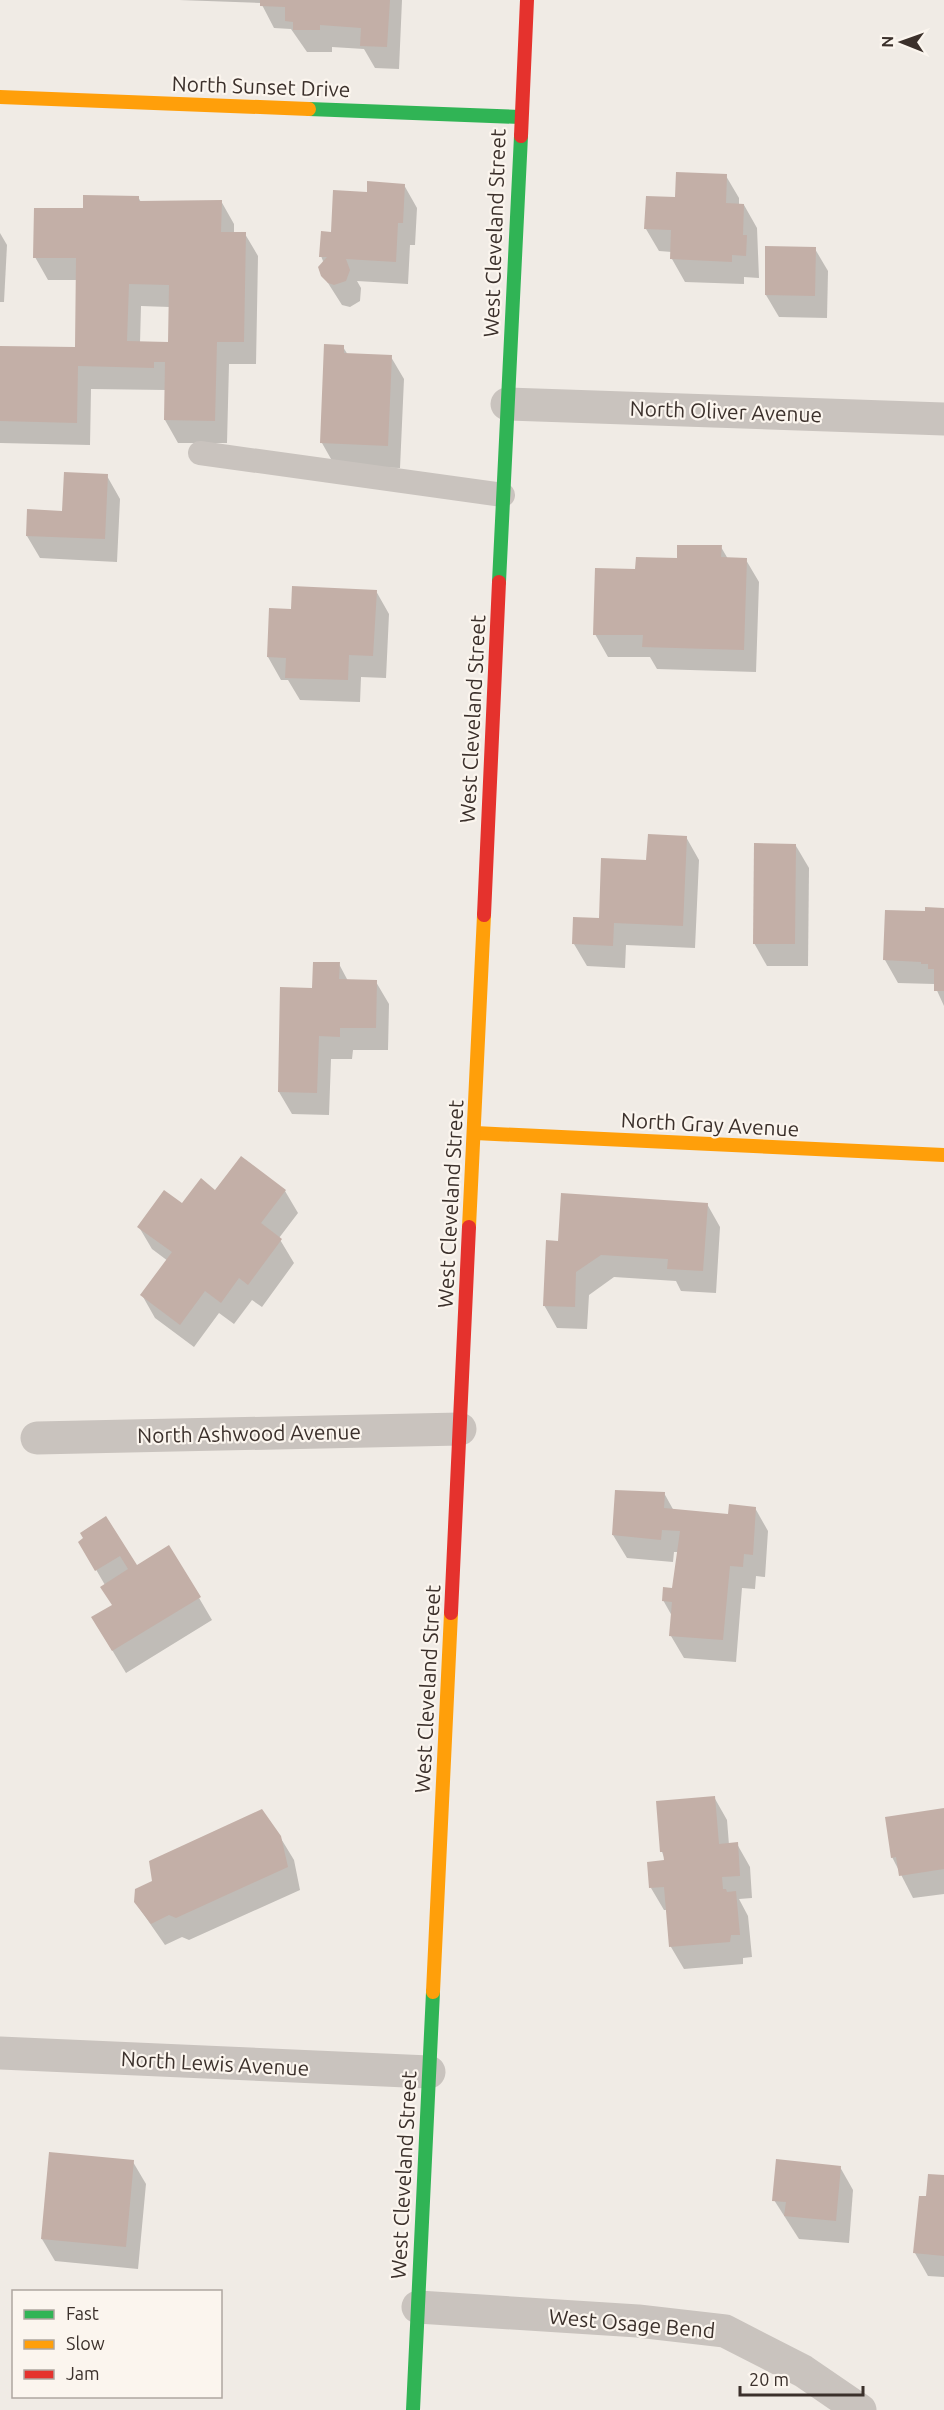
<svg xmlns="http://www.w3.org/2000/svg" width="944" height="2410" font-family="Ubuntu,sans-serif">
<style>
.shadow{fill:#0003;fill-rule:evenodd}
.building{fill:#c3afa7;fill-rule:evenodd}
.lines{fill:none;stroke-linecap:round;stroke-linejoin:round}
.lane{stroke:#c9c3be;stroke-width:24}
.street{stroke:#c9c3be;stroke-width:33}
.fast{stroke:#30b455;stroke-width:14}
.slow{stroke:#ff9f0a;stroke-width:14}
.jam{stroke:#e5322d;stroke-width:14}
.labels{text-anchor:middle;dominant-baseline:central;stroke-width:4.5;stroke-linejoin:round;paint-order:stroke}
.street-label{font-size:21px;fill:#3b302b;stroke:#fbf5ee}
</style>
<rect width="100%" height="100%" fill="#f0ebe5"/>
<!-- shadow -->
<g class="shadow">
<polygon points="402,0 399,69 375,68 364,49 332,47 332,52 307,52 291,29 274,28 261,3 179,0"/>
<polygon points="726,176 739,198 739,205 744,205 757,228 759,278 744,277 744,284 685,282 672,259 672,252 659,251 646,229 676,198"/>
<polygon points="404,185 417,208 415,245 410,245 408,284 357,281 361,288 360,301 350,307 342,305 321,272 323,261 321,256 332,234 369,193"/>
<path d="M138 197 141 202 221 201 234 224V233L245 234 258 256 256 364H229L227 443H178L165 420 166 390 91 389 90 445 0 443V347L76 349 77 280H48L35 257 85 210ZM141 306 170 307 169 344 140 343Z"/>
<polygon points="0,233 7,245 4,302 0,302"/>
<polygon points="815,249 828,271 827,318 779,317 766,295"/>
<polygon points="325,346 343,347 348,355 391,357 404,379 400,468 335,466 322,443"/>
<polygon points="107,476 120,499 117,562 40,558 27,536 64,513"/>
<polygon points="721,547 728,559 746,560 759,582 756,672 657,669 650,657 608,657 595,634 636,571"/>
<polygon points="376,591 389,614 386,678 361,677 360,702 300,700 288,680 281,680 268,657 270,610 293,611"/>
<polygon points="686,837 699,860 695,948 626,945 625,968 587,966 574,944 600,919 648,862"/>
<polygon points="796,846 809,868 808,966 767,966 754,943"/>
<polygon points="944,909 944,1006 934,984 898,983 885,960 926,913"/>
<polygon points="339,964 348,981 376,982 389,1004 388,1050 353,1050 352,1059 331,1059 329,1115 292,1114 279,1092 313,989"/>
<polygon points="285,1191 298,1213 279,1238 294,1263 262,1307 252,1300 234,1324 219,1313 194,1347 155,1318 142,1295 168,1261 152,1249 139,1227 216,1192"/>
<polygon points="707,1204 720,1227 716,1293 681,1291 676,1281 614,1277 589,1295 587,1329 557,1328 544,1305 559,1242"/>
<polygon points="664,1493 674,1511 730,1515 755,1508 768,1531 765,1577 756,1576 755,1589 742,1588 736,1662 684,1658 671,1636 672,1616 663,1600 673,1589 679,1552 674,1552 673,1562 627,1558 613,1535"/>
<polygon points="106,1518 136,1567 169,1547 212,1620 126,1673 106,1640 113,1606 105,1585 80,1542"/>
<polygon points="714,1797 727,1820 729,1845 737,1844 750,1867 752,1898 739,1899 748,1916 752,1957 743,1958 743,1964 684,1969 671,1947 668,1910 664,1910 651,1888 666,1862 662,1852"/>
<polygon points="944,1809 944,1894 913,1898 892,1857"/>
<polygon points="280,1837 294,1860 300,1890 189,1940 182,1937 165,1945 135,1902"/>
<polygon points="133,2162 146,2184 138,2269 55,2261 42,2239"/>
<polygon points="840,2167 853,2190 849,2243 799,2239 774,2200"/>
<polygon points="944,2177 944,2277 928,2276 915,2253 928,2198"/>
</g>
<!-- building -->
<g class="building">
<polygon points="260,0 390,0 387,47 360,46 361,28 320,25 320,30 293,30 293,22 285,21 285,7 260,6"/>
<polygon points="676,172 727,174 726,203 744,204 743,235 747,235 746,256 732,255 732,262 670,259 671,230 644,229 646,196 675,197"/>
<polygon points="367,181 405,184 403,223 398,223 396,262 346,259 350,270 346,281 334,285 328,283 321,276 318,267 327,257 319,257 321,231 331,232 333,190 367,192"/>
<path d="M83 195 139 196V201L222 200 221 232H246L244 342H217L215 421 164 420 165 362H154V368L78 366 77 423 0 421V346L75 347 76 258H33L34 208H83ZM129 284 169 285 168 342 127 341Z"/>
<polygon points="765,246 816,247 815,296 765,295"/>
<polygon points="324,344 344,345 344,353 392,355 388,446 320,443"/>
<polygon points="64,472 108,474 105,539 26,536 27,509 62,511"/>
<polygon points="677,545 722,545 721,557 747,558 744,650 642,647 643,635 593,635 595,568 635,569 636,557 677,558"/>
<polygon points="292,586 377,590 373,656 349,655 348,680 285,678 286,658 267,657 269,608 291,609"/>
<polygon points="648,834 687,836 683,926 614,923 613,946 572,944 573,917 599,918 601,858 646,860"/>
<polygon points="754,843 796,844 795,944 753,944"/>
<polygon points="925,907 944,908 944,991 934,991 934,969 928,969 928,964 921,964 921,962 883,960 885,910 925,911"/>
<polygon points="313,962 340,962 339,979 377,980 376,1028 340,1028 340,1037 319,1036 317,1093 278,1092 280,987 312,988"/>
<polygon points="241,1156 286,1190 261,1223 282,1239 248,1285 239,1278 221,1303 205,1291 180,1325 140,1295 172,1252 137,1227 164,1190 182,1203 201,1178 215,1190"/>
<polygon points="561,1193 708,1203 703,1271 667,1269 668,1259 601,1255 576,1272 575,1307 543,1306 546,1240 558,1241"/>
<polygon points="615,1490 665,1492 664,1508 728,1514 729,1504 756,1507 753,1555 744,1554 743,1567 730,1566 723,1640 669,1636 672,1602 662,1601 663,1587 672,1588 680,1531 662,1530 661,1540 612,1535"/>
<polygon points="106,1516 137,1565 169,1545 201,1597 112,1651 91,1617 112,1605 100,1587 128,1569 120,1556 95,1571 78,1542 83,1538 80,1533"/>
<polygon points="715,1796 719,1844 738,1842 740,1876 722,1877 723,1889 726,1889 727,1892 736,1891 740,1935 731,1935 730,1942 669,1947 664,1887 649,1888 647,1862 664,1860 663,1852 660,1852 656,1801"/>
<polygon points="944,1808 944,1869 899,1876 896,1857 891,1858 885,1817"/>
<polygon points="262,1809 281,1836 288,1867 176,1918 169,1915 151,1924 134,1902 135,1889 152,1881 149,1861"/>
<polygon points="49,2152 134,2160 126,2247 41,2239"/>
<polygon points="776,2159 841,2166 836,2221 784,2216 786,2202 772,2201"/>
<polygon points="928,2174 944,2175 944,2256 913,2253 919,2196 926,2196"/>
</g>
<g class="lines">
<!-- lane -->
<polyline class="lane" points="200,453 503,495"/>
<!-- street -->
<g class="street">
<polyline points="507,404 944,419"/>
<polyline points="37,1438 460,1429"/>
<polyline points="0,2053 429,2072"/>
<polyline points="418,2307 638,2321 725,2331 803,2371 860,2410"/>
</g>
<!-- fast -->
<g class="fast">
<polyline points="309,109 520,117"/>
<polyline points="499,582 521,136"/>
<polyline points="413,2410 433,1992"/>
</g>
<!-- slow -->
<g class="slow">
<polyline points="0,97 309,109"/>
<polyline points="475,1133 944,1155"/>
<polyline points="469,1227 484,915"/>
<polyline points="433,1992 451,1613"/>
</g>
<!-- jam -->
<g class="jam">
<polyline points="521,136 527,0"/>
<polyline points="484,915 499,582"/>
<polyline points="451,1613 469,1227"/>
</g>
</g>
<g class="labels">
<!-- street labels -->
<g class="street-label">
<text transform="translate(261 86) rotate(2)">North Sunset Drive</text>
<text transform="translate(494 233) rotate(-88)">West Cleveland Street</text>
<text transform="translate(726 411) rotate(2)">North Oliver Avenue</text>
<text transform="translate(472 719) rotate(-87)">West Cleveland Street</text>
<text transform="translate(710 1124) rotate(3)">North Gray Avenue</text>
<text transform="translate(450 1204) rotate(-87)">West Cleveland Street</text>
<text transform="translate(249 1433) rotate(-1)">North Ashwood Avenue</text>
<text transform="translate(427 1689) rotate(-87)">West Cleveland Street</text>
<text transform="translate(215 2063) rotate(3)">North Lewis Avenue</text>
<text transform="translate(403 2175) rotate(-87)">West Cleveland Street</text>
<text transform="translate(632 2323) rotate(5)">West Osage Bend</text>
</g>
</g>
<!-- legend -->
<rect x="12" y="2290" width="210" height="108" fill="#fbf5ee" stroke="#aea6a0" stroke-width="1.5"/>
<rect x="24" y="2310" width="30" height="9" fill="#30b455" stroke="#aea6a0" stroke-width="1.5"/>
<text x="66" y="2320" font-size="18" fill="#3b302b">Fast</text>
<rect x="24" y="2340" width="30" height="9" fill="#ff9f0a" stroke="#aea6a0" stroke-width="1.5"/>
<text x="66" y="2350" font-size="18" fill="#3b302b">Slow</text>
<rect x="24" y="2370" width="30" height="9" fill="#e5322d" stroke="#aea6a0" stroke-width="1.5"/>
<text x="66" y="2380" font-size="18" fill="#3b302b">Jam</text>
<!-- north arrow -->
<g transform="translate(902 42) rotate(271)" stroke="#fbf5ee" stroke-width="4.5" paint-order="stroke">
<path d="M0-4.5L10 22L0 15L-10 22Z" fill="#3b302b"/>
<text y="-9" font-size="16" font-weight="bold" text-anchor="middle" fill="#3b302b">N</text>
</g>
<!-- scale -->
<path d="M740 2386v9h123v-9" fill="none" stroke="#3b302b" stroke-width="3"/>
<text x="749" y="2386" font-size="18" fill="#3b302b" stroke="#fbf5ee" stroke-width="4.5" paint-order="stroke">20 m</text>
</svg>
